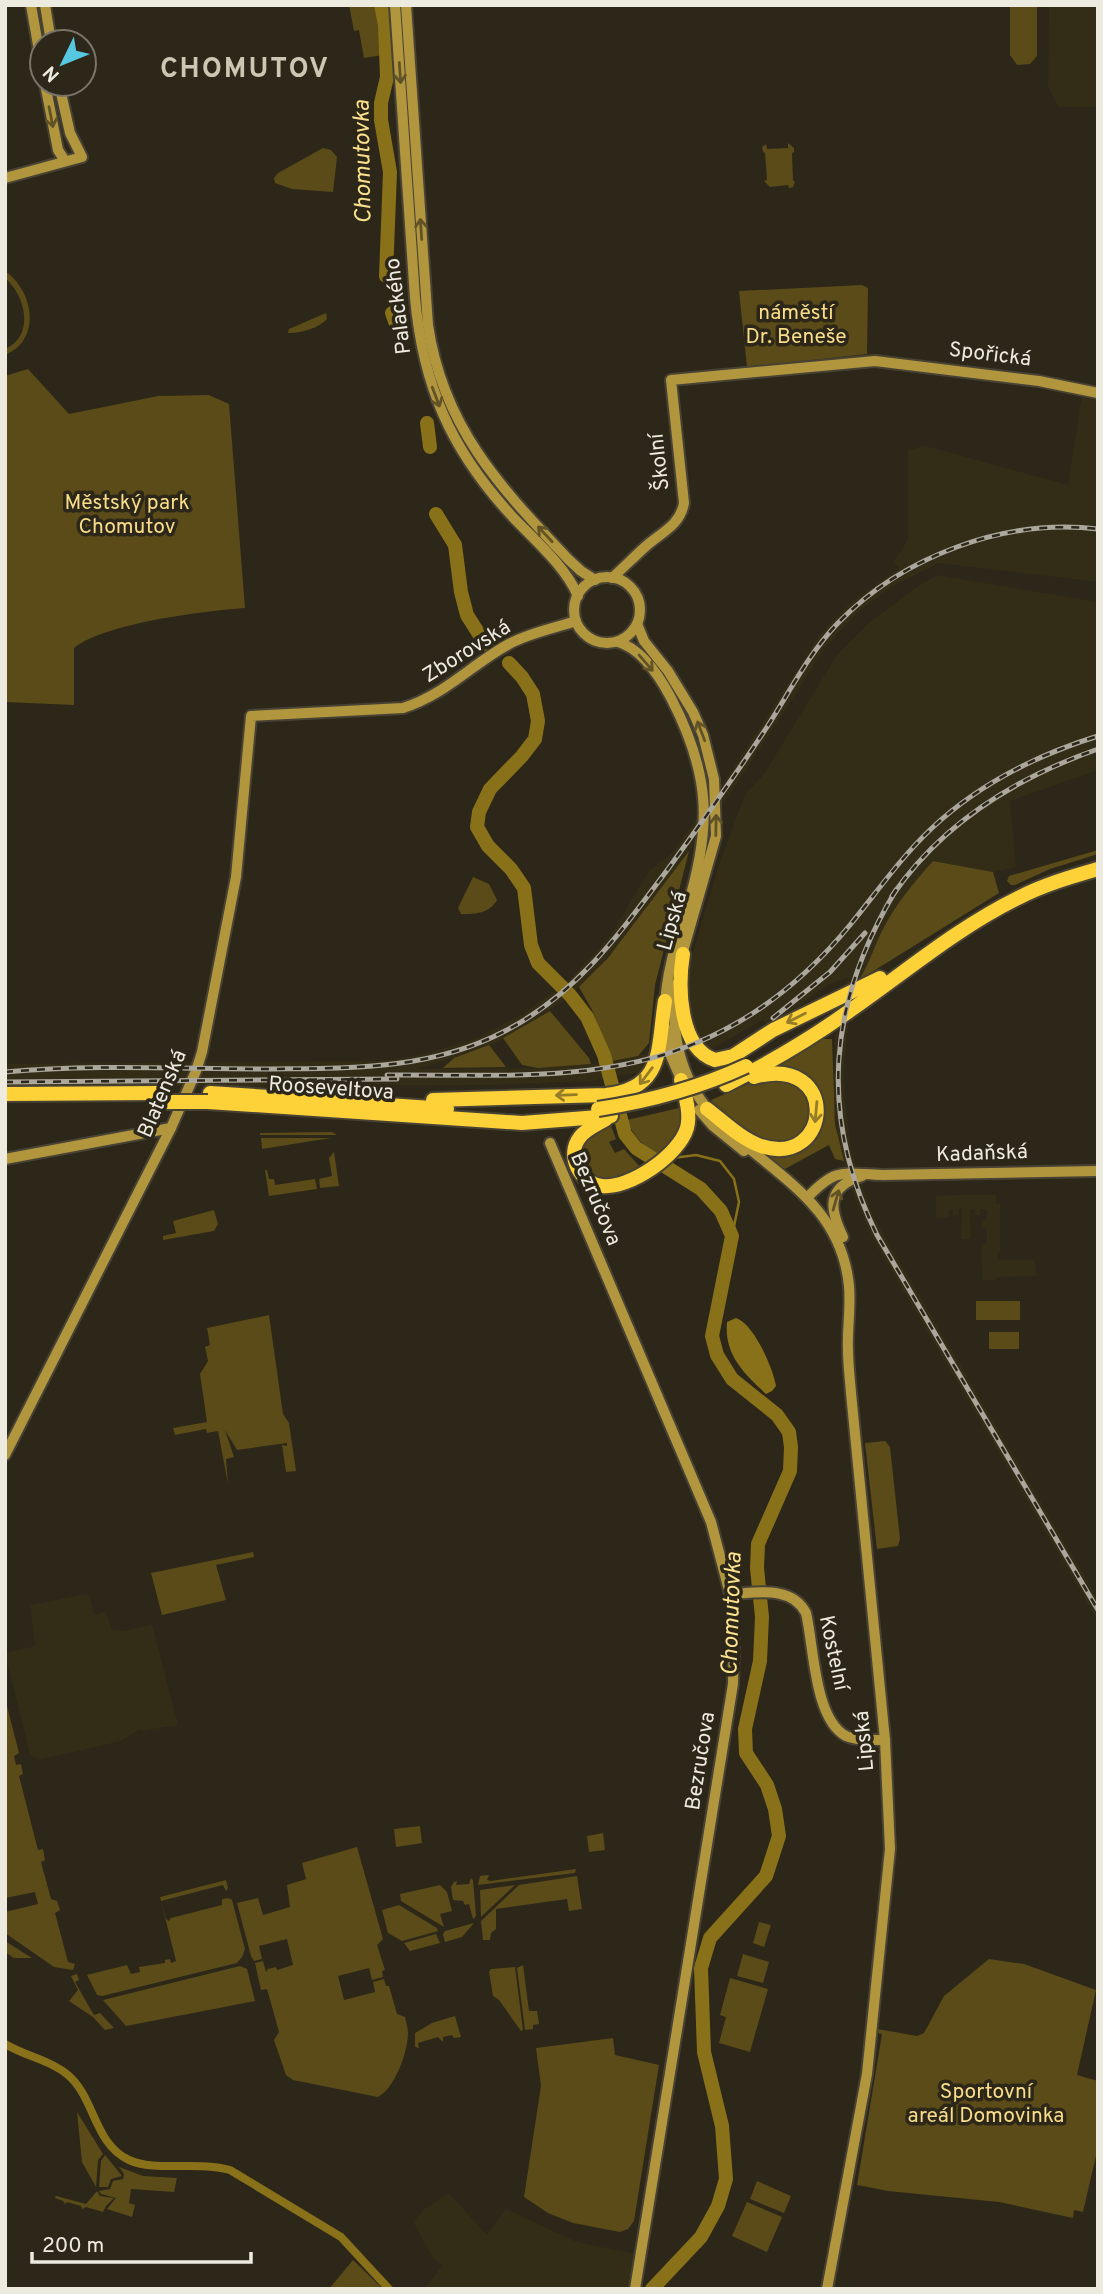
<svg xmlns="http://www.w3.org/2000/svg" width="1103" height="2294" font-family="Overpass,sans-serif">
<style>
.built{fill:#332c16}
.green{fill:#5a4b18}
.water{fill:#89711a}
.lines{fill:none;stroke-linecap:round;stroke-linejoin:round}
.stream{stroke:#89711a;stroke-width:2.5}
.canal{stroke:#89711a;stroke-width:8}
.river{stroke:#89711a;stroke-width:14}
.secondary-casing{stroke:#474234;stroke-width:14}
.highway-casing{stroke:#474234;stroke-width:18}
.secondary{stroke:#b2963e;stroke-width:10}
.highway{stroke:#fdd138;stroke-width:14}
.rail-casing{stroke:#aba79c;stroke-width:5}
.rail{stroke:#2c2718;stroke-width:2.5;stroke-dasharray:8;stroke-linecap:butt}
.highway-bridge-casing{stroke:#474234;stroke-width:18;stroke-linecap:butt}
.highway-bridge{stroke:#fdd138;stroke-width:14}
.oneway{stroke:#625327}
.oneway2{stroke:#947c28}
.labels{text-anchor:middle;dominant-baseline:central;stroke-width:7;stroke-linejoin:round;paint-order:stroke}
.street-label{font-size:21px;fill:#edeae0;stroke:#2c2718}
.park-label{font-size:21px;fill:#f9dd8a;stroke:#2c2718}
.water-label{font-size:23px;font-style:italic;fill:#fde28e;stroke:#2c2718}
.district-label{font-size:28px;font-weight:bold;letter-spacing:2px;fill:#ccc6b3;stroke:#2c2718}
</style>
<rect width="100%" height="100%" fill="#2c2718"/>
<!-- built -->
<g class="built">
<polygon points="1049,5 1098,5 1098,107 1059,107 1048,87"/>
<polygon points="1083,388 1098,391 1098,582 939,563 891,587 858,612 829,643 718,812 620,943 594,973 563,1001 516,1032 480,1050 417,1069 538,1068 591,1064 638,1056 695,1037 687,971 720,862 745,794 764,774 837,655 870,622 918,586 937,575 1098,602 1098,770 1010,801 1016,867 993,872 933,861 919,877 883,929 869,964 859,980 850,1016 844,1062 844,1093 851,1149 873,1216 1098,1599 1098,1621 874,1241 855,1199 840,1152 833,1093 835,1039 848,977 826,986 770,1027 763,1020 719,1045 683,1060 642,1072 593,1081 495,1085 5,1087 5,1064 376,1061 399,1059 423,1054 475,1039 523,1014 571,978 610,936 649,871 671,854 726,779 819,636 850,603 899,568 893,563 908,539 908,450 926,446 1068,485"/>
<polygon points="957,1195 996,1195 996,1204 1000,1204 1000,1252 997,1252 997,1260 1035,1260 1036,1276 996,1277 996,1280 982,1280 981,1244 987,1244 987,1228 982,1227 982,1220 987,1220 987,1209 980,1209 980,1215 974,1215 975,1209 970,1209 971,1239 962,1239 961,1234 962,1209 958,1209 959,1215 953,1215 953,1209 949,1209 949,1217 936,1218 936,1196"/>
<polygon points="87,1594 90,1597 94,1615 106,1612 112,1630 124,1631 152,1624 178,1725 141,1731 140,1729 121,1741 38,1760 30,1754 5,1653 35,1646 30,1605"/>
<polygon points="449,2193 487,2235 506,2209 577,2242 636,2254 630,2289 424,2289 442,2266 433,2258 413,2222 423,2210"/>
</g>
<!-- green -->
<g class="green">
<polygon points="349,5 379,5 384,33 383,55 364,58 359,30 354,31"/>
<polygon points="1010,5 1037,5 1037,56 1030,64 1017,65 1010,55"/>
<polygon points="788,143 794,148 794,152 792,153 793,180 795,182 793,187 789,188 788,185 770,187 764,181 767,180 765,153 763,152 762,147 766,144 767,149 788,148"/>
<polygon points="323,148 331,150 337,157 333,192 292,189 275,183 274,178 278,173"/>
<path d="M5 271C34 291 42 340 5 355V349C35 336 26 296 5 278Z"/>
<polygon points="862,285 868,288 867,354 747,367 739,291"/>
<path d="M326 313 327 319C319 328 299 334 288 333L289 329Z"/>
<path d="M28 369 69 414 158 396 209 395 229 404 245 608C204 611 105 623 74 648V705L5 702V376Z"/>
<polygon points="1098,850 1098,854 1050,869 1015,885 1011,885 1007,881 1009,876"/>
<polygon points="689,851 655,985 649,1043 638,1056 612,1061 592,1010 579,987 608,958"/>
<path d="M933 861 993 872 999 893 859 980C870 963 874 946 883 929 896 904 914 882 933 861Z"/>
<path d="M473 877 489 884 497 900C489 914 475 914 461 914L458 908Z"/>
<polygon points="550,1011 589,1058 591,1064 538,1068 522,1065 503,1038"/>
<path d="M818 1039H832L835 1124 844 1161 835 1159 829 1145 783 1170 759 1151 807 1144C812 1138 817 1132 821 1125 837 1094 804 1073 779 1064Z"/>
<polygon points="489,1045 506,1067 443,1068 454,1058"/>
<path d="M790 1079 804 1089 813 1104C811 1111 811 1121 807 1126 805 1129 802 1131 799 1133 768 1160 730 1125 711 1100L748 1084Z"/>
<path d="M679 1108C685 1129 672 1144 657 1156 644 1146 633 1136 627 1120Z"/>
<path d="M611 1126 616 1139 609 1142 615 1153 624 1149 641 1168C631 1173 621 1180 610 1180 570 1181 574 1129 611 1126Z"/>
<polygon points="332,1132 337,1135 260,1135 260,1133"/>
<polygon points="261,1138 331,1138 262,1149"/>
<polygon points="334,1152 339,1186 320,1188 319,1179 332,1176 329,1158"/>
<polygon points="265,1170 267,1170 269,1179 274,1179 275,1185 315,1179 317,1189 269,1196"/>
<polygon points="214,1210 218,1224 214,1231 163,1240 163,1236 176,1233 173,1221"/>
<rect x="976" y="1301" width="44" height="19"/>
<polygon points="269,1315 283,1414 289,1423 296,1471 286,1472 282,1445 287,1446 287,1443 237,1450 225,1430 234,1457 226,1459 228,1484 218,1431 207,1433 206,1429 175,1435 173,1428 207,1422 200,1374 208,1361 205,1347 210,1345 207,1328"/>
<polygon points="1019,1332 1019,1349 989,1349 989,1332"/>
<polygon points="885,1441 890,1447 900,1539 898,1546 877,1549 865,1443"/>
<polygon points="253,1552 254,1557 216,1565 226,1600 162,1615 151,1573"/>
<polygon points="5,1706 7,1706 19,1753 14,1756 16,1765 21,1764 23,1774 19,1776 38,1850 43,1849 45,1860 41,1862 51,1899 57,1901 60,1910 55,1913 68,1962 75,1964 73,1970 54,1967 5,1933 5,1912 38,1904 35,1892 5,1898"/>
<polygon points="420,1826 422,1843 396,1847 394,1829"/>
<polygon points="603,1833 605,1850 589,1852 587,1836"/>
<path d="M357 1847 383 1939 377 1945 385 1970 382 1971 383 1977 372 1980 369 1968 338 1976 344 2000 375 1992 373 1982 384 1979 386 1986H389L397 2014 405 2017C406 2022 408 2028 408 2033 408 2052 395 2088 378 2097L293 2080 286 2075 274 2040 279 2032 267 1989 261 1990 255 1963 263 1961 266 1972 268 1969 276 1967 277 1970 293 1965 287 1939 259 1946 262 1959 254 1961 251 1956 237 1903 258 1898 263 1915 290 1907 287 1885 306 1879 302 1863Z"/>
<polygon points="576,1869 575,1873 478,1885 480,1876 489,1875 487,1880 490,1881"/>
<polygon points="577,1876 582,1909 569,1911 567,1899 496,1909 496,1929 491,1933 490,1940 483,1940 481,1921 519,1885"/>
<polygon points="471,1878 473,1880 476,1916 473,1919 469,1904 465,1905 463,1901 453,1900 451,1887 454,1882 457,1881 456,1885 469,1884"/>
<polygon points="226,1880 228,1888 226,1891 223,1885 161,1901 166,1919 169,1921 171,1918 222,1905 222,1899 228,1898 232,1900 245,1949 242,1957 237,1963 102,1996 97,1995 87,1975 127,1965 131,1974 140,1972 139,1967 165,1963 165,1960 170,1959 171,1963 176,1961 160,1897"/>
<polygon points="440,1885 447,1892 452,1911 440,1914 444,1927 401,1901 400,1894"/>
<polygon points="515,1885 481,1917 480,1890"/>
<polygon points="399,1905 437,1928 438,1931 402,1941 388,1933 382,1910"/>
<polygon points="759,1922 771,1925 764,1947 753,1943"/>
<polygon points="474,1923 462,1937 445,1942 443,1934 445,1931"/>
<polygon points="436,1934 440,1943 410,1951 404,1943"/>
<polygon points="5,1941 32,1958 14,1958 5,1952"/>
<polygon points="743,1954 769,1962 763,1983 737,1976"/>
<polygon points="989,1959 1024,1964 1096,1990 1077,2075 1098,2081 1098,2147 1083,2212 1074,2210 1073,2218 999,2202 888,2191 857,2185 882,2034 872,2032 872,2028 917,2036 924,2033 944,1996"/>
<polygon points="523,1965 529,2011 537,2011 539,2024 533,2025 533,2029 525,2030 517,1968"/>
<polygon points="240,1966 247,1969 255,2001 126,2026 103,2000"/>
<polygon points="515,1967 523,2030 521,2031 499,2000 493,1996 489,1972 491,1969"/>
<polygon points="77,1974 79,1980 75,1982 91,2010 94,2015 100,2013 114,2028 105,2030 93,2017 69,2001 78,1990 71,1976"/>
<polygon points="730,1978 768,1989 750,2052 719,2043 726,2017 720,2015"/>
<polygon points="455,2016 461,2037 454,2038 452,2035 443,2037 443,2042 438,2037 418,2043 419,2048 415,2047 415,2033 432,2023"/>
<polygon points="613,2038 615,2055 659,2065 634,2221 628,2229 620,2232 573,2223 548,2213 524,2197 541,2086 536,2048"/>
<polygon points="77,2112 103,2154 98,2160 96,2187 82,2162"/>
<polygon points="105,2155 122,2176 111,2179 108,2187 99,2187 101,2161"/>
<polygon points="119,2167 143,2176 177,2178 174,2192 131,2189 129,2203 135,2205 132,2217 107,2209 116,2198 101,2194 99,2191 110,2189 113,2181 123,2179 124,2174"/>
<polygon points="757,2181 791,2196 784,2213 750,2199"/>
<polygon points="97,2191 100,2196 114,2198 106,2206 103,2212 86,2207 82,2209 81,2206 67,2202 65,2204 63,2201 55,2198 56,2196 86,2204"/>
<polygon points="747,2202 782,2217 767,2252 732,2236"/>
<polygon points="353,2260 383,2289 329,2289"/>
</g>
<!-- water -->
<path class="water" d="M736 1318C754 1324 773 1368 776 1386L772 1391 766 1394C744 1373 724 1355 727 1322Z"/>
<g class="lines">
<!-- stream -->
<polyline class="stream" points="673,1158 696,1155 720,1161 734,1179 739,1202 732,1236"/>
<!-- canal -->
<path class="canal" d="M5 2044C25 2056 50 2060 68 2075 95 2098 94 2144 129 2160 154 2172 199 2161 230 2170L341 2237 389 2289"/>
<!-- river -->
<g class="river">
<polyline points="381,5 385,25 387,77 381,103 381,120 390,172 386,276"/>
<polyline points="392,313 397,327"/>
<polyline points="427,423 430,447"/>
<polyline points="436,514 455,545 461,592 467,615 479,634 491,648"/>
<polyline points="509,663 522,677 533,694 538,721 535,739 522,756 490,789 479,812 477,827 488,846 511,869 524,888 531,945 538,963 570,995 587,1017 604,1055 625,1134 636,1148 701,1189 721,1211 732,1236 712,1336 717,1355 732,1379 777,1415 789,1432 791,1447 790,1471 758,1544 757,1568 762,1617 760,1661 745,1729 746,1753 767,1785 775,1809 779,1836 766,1876 710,1938 701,1968 704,2052 722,2126 726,2179 718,2206 701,2237 652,2289"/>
</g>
<defs>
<g id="secondary">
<polyline points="31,5 42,68"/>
<polyline points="45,5 51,42"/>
<path d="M395 5 415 298C423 385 450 448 510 514 533 539 564 564 578 596"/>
<path d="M406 5 428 325C443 428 501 488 569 560L581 571 595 580"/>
<polyline points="45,84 58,150 65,161"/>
<polyline points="5,178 82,157 70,133 59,84"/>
<circle cx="607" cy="610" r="33"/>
<path d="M612 578C623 568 634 557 645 547 660 533 680 526 684 503L671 380 875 361 1039 381 1098 393"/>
<polyline points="637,624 644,641 668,671 693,712 703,735 714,779 716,836 681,958"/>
<path d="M618 642C642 649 660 677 671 698 711 775 712 827 687 908 677 940 666 973 665 1007"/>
<path d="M676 984C670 1030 679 1077 711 1113"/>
<polyline points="665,1027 671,1056 683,1084"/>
<polyline points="699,1110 712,1125 744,1151"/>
<path d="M740 1141C790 1183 842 1214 849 1286 851 1307 847 1329 848 1350 848 1364 850 1379 851 1393L885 1740 890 1849 867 2074 827 2289"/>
<polyline points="550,1143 711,1522 730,1594 734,1638 733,1684 635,2289"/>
<polyline points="5,1159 171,1128"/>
<path d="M807 1198C837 1166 844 1174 883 1175L1098 1171"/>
<path d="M843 1237C830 1210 825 1187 862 1176"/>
<path d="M5 1455 171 1128 196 1071 202 1052 236 877 251 716 403 708C445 695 472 664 509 644 529 633 555 628 576 621"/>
<path d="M730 1594C756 1593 792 1585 806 1613 814 1646 814 1719 846 1736 858 1741 872 1740 885 1740"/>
</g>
<g id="highway">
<path d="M683 954C678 985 678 1048 715 1060L733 1056 773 1030 880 978"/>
<path d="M726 1085C767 1064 807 1041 845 1014 902 975 955 929 1018 898 1043 885 1070 877 1098 869"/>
<polyline points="210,1093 447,1109"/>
<polyline points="5,1094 159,1093"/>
<path d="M433 1100 606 1095C665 1088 657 1049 665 1001"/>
<polyline points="208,1102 522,1123 611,1116"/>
<path d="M707 1109C724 1122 741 1139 761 1146 832 1169 841 1053 754 1077"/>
<path d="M606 1119C598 1124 586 1129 580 1137 565 1156 581 1184 602 1186 630 1189 679 1155 687 1128 691 1113 685 1095 681 1080"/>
</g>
</defs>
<!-- secondary casing -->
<use href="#secondary" class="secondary-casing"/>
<!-- highway casing -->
<use href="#highway" class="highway-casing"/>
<!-- secondary -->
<use href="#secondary" class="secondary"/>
<!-- highway -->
<use href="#highway" class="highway"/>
<defs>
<g id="rail">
<path d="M896 890C828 1003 818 1115 877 1235L1098 1610"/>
<path d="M892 896C942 823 1015 778 1098 749"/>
<polyline points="773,1018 830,972 865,933"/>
<path d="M5 1072C93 1064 183 1069 271 1069 352 1068 431 1070 505 1031 577 994 620 933 668 869 702 822 735 776 767 727 789 693 809 653 838 623 903 556 1005 518 1098 529"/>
<path d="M387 1075C490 1074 599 1084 696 1043 757 1018 808 976 850 925 877 892 901 857 932 828 979 784 1037 755 1098 736"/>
<polyline points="5,1082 397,1079"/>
</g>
</defs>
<!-- rail casing -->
<use href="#rail" class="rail-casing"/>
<!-- rail -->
<use href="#rail" class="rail"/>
<defs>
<g id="highway-bridge">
<polyline points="158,1102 208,1102"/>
<path d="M598 1109C650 1101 699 1088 746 1066"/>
</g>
</defs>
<!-- highway-bridge casing -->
<use href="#highway-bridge" class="highway-bridge-casing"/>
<!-- highway-bridge -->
<use href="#highway-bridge" class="highway-bridge"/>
</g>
<!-- one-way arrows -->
<defs><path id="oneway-shaft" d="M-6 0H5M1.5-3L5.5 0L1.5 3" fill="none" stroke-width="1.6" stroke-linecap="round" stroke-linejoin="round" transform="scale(1.75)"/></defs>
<g class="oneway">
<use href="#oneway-shaft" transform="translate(400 73) rotate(86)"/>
<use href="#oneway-shaft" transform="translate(51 117) rotate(79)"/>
<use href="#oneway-shaft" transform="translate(421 229) rotate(-94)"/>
<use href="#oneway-shaft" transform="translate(436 397) rotate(69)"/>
<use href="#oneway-shaft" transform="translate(545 534) rotate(-133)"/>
<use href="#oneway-shaft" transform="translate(646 663) rotate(49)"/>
<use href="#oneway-shaft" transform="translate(701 731) rotate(-111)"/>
<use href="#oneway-shaft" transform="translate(716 825) rotate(-89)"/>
<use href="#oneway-shaft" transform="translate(836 1200) rotate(-74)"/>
</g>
<g class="oneway2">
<use href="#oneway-shaft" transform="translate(796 1018) rotate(153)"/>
<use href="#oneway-shaft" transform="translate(646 1076) rotate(127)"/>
<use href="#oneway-shaft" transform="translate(566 1095) rotate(178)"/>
<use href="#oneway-shaft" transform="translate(816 1112) rotate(95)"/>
</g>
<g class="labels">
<!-- street labels -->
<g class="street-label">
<text transform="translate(399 306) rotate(-97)">Palackého</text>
<text transform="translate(990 355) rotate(7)">Spořická</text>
<text transform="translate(660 462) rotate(-96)">Školní</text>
<text transform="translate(467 652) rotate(-32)">Zborovská</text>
<text transform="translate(673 921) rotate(-74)">Lipská</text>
<text transform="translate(331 1089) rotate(4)">Rooseveltova</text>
<text transform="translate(163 1094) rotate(-67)">Blatenská</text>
<text transform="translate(982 1154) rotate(-2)">Kadaňská</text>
<text transform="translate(595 1199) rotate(67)">Bezručova</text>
<text transform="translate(833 1653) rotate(78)">Kostelní</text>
<text transform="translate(865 1741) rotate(-95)">Lipská</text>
<text transform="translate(701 1761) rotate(-81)">Bezručova</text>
</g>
<!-- park labels -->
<g class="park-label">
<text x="796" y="313">náměstí<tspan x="796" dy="24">Dr. Beneše</tspan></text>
<text x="127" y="503">Městský park<tspan x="127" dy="24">Chomutov</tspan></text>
<text x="986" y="2092">Sportovní<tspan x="986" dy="24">areál Domovinka</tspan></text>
</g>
<!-- water labels -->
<g class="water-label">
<text transform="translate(364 162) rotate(-91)">Chomutovka</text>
<text transform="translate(733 1614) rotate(-88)">Chomutovka</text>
</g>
<!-- district labels -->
<g class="district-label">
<text x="245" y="70">CHOMUTOV</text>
</g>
</g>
<!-- border -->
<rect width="1103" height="2294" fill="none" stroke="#edeae0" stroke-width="14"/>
<!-- north arrow -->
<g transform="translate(63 63) rotate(227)"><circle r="33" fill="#2c2718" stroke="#797568" stroke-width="2"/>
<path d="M0-5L12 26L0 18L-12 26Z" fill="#56c9e1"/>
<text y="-10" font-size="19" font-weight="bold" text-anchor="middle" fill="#edeae0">N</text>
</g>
<!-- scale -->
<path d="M32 2252v10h219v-10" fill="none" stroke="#edeae0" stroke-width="3.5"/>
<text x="42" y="2252" font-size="21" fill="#edeae0" stroke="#2c2718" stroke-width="5" paint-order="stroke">200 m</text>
</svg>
